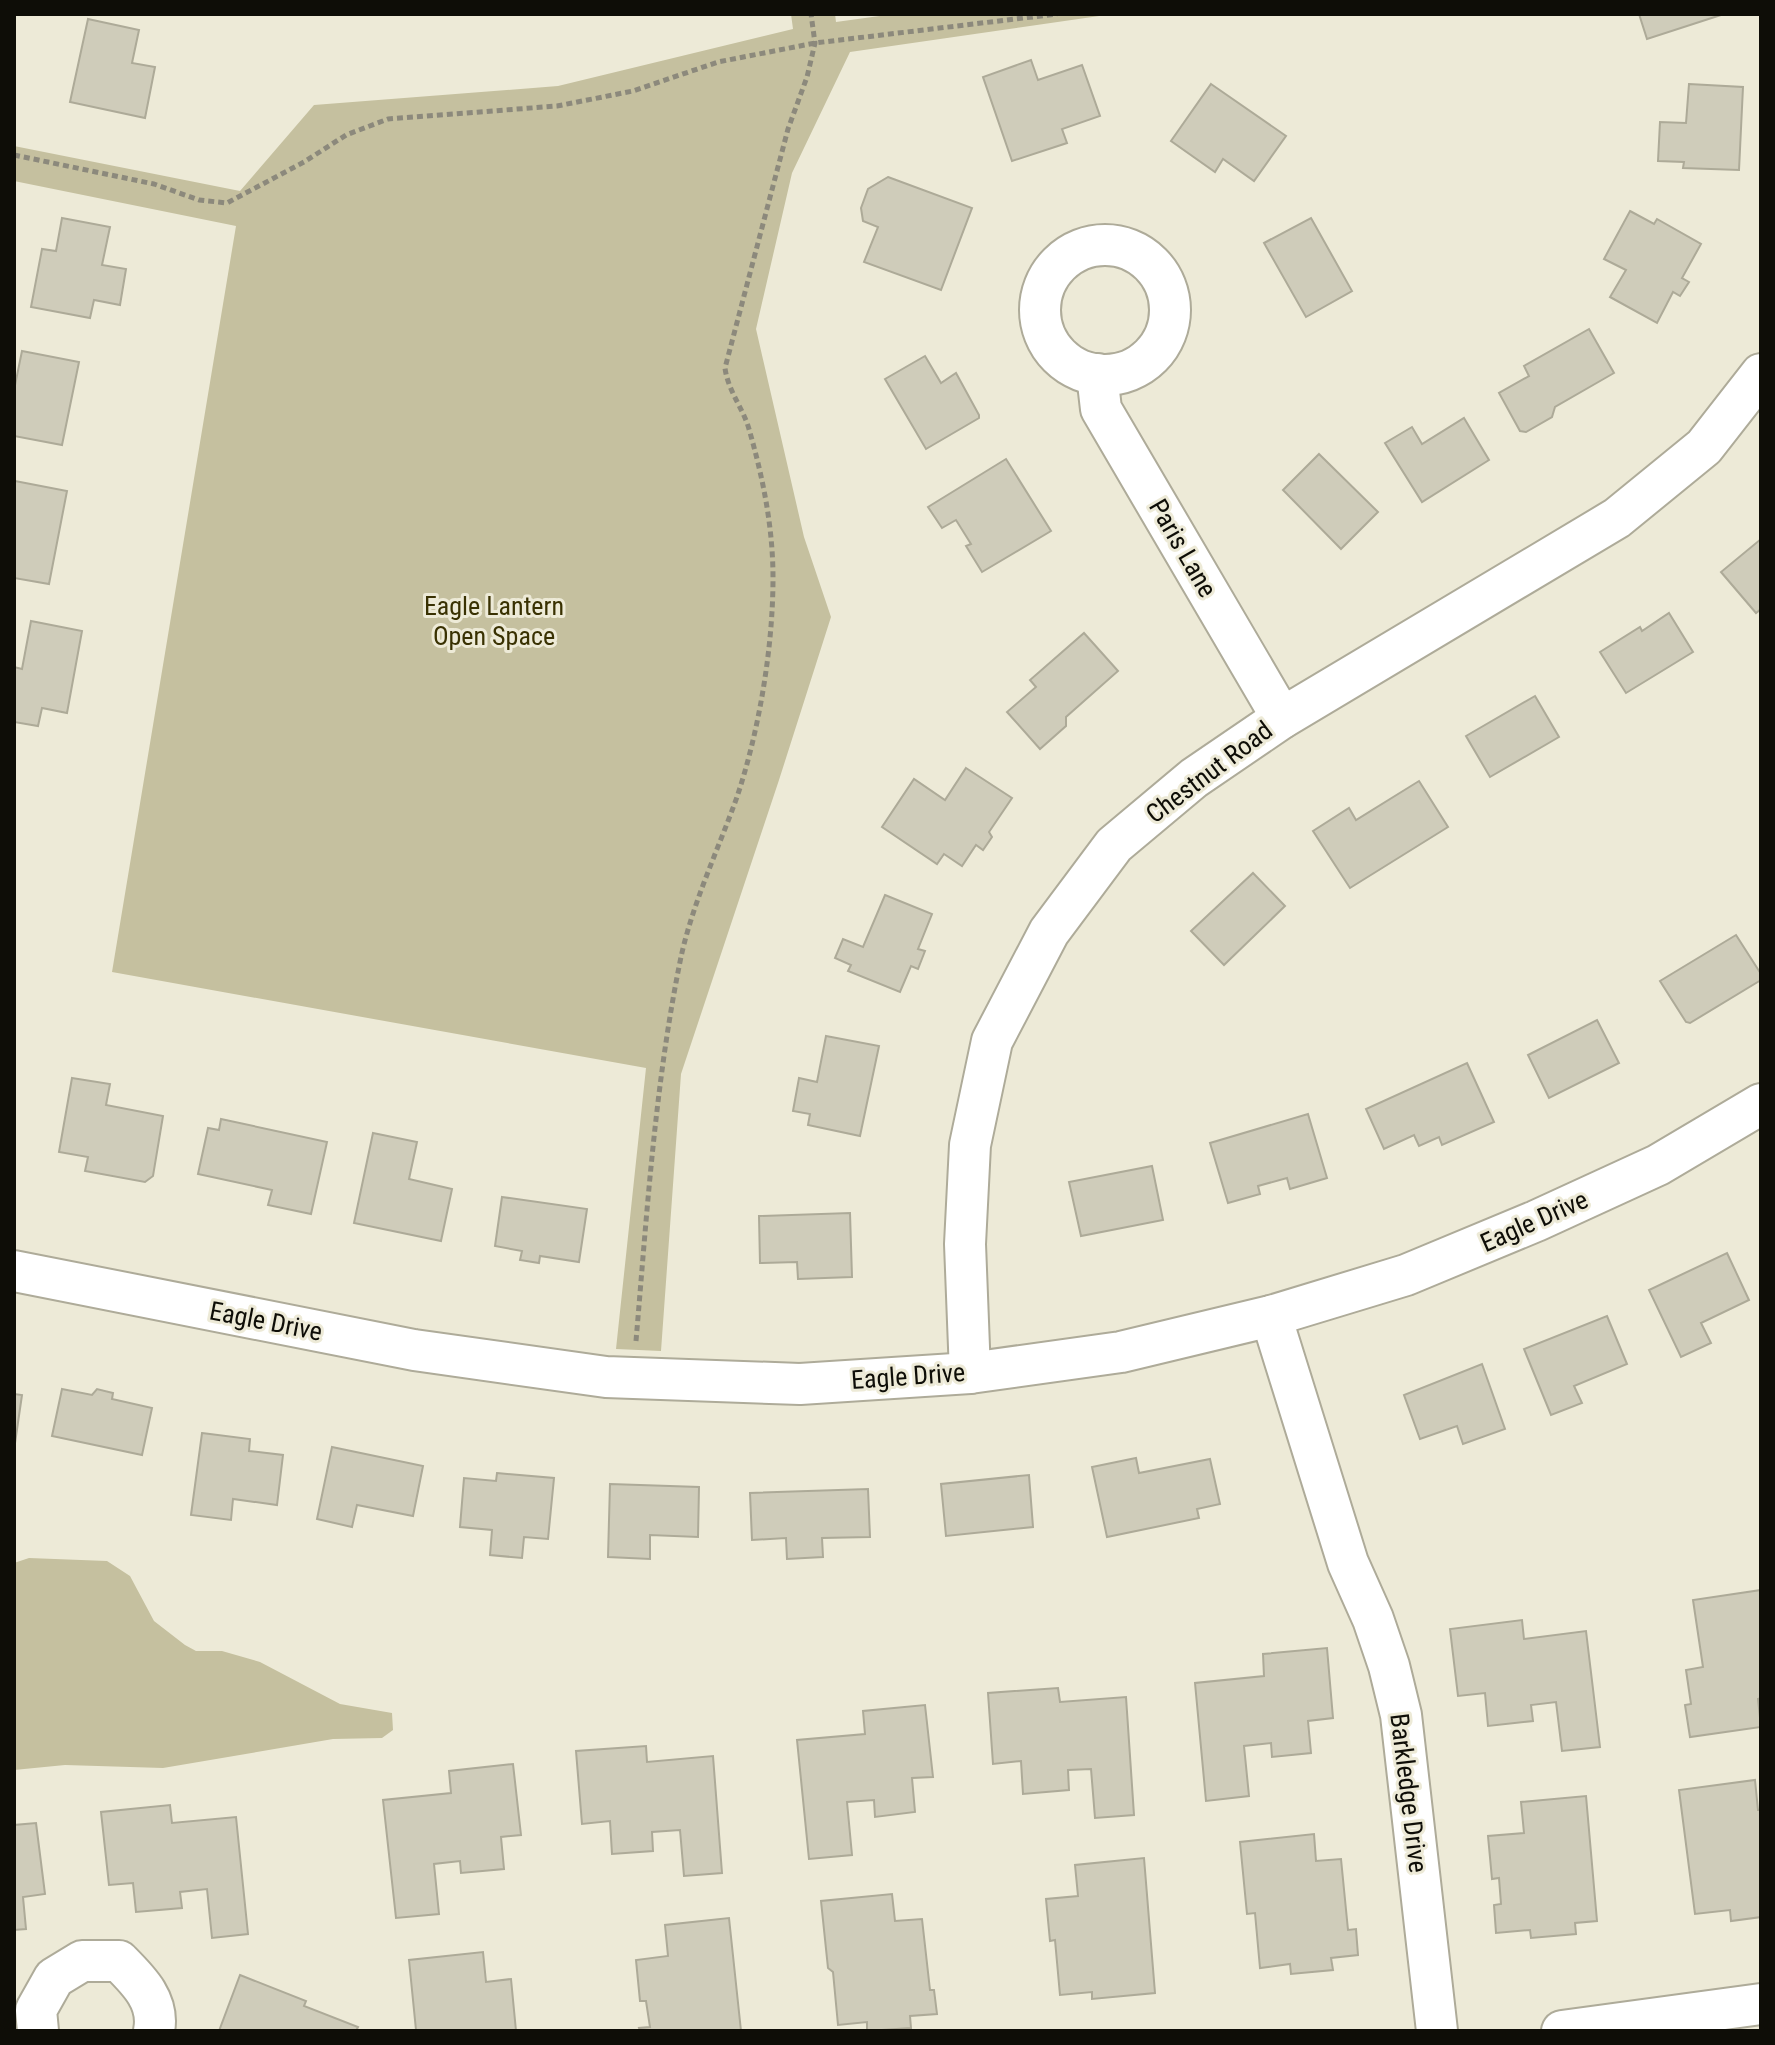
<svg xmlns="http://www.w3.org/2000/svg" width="1775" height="2045" font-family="'Roboto Condensed',sans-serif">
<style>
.green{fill:#c5c09f}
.building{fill:#cfccba;stroke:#adaa98;stroke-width:2}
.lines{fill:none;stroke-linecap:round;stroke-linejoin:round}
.minor-casing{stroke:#aeab99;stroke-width:44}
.path{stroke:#8c897c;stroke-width:5;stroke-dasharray:6 4;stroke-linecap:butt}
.minor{stroke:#fff;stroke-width:40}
.labels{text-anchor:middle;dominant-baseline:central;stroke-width:6;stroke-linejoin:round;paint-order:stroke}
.street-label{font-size:26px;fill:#0e0d07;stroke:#edead7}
.park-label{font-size:26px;fill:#393102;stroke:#edead7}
</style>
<rect width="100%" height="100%" fill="#edead7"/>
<!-- green -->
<g class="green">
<polygon points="791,14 835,14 836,22 894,14 1113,14 850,52 792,173 756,329 804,537 831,617 779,780 681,1074 661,1351 616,1349 646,1068 112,972 236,226 14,181 14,146 240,191 314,105 558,86 793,29"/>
<polygon points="29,1558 107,1561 130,1576 154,1621 185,1645 196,1651 222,1651 260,1662 340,1704 392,1713 393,1730 382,1738 333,1739 163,1768 65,1765 14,1770 14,1563"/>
</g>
<!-- building -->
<g class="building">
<polygon points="1639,14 1724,14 1647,39"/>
<polygon points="88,19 139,30 132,63 155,67 145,118 70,102"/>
<polygon points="1031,60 1038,80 1082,65 1100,116 1062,129 1067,143 1012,161 983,77"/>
<polygon points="1211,84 1286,136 1254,181 1223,159 1215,172 1171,141"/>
<polygon points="1689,84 1743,87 1739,170 1683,168 1684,162 1658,161 1660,122 1686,123"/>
<polygon points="888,177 972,208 941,290 864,262 878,227 863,221 861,208 868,189"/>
<polygon points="1630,211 1654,224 1657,219 1701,244 1682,278 1689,282 1680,296 1673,292 1657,323 1610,297 1626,270 1604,259"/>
<polygon points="62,218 110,227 102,265 126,269 120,305 94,300 90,318 31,307 42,249 56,251"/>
<polygon points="1311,218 1352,291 1306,317 1264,243"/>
<polygon points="1589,329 1614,373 1555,407 1552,417 1526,432 1520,431 1499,393 1529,376 1524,366"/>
<polygon points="22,351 79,362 62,445 14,436 14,390"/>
<polygon points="925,356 941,383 956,373 979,415 979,418 926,449 885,379"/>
<polygon points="1464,418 1489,460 1422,502 1385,443 1412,427 1422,444"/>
<polygon points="1319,454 1378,512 1341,549 1283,490"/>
<polygon points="1006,459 1051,531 982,572 966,546 971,544 956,520 942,528 928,507"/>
<polygon points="15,481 67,491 49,584 14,578"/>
<polygon points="1761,539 1761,609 1756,613 1721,572"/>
<polygon points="1669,613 1693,652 1626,693 1600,652 1640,627 1642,631"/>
<polygon points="31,621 82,631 67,713 42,708 38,726 14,722 14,667 22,669"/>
<polygon points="1084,633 1118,671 1066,717 1066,726 1040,749 1007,712 1036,687 1030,680"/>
<polygon points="1535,696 1559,737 1490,777 1466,736"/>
<polygon points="966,768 1012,798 989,832 992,837 983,850 976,845 962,866 944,854 937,864 882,827 914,779 945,800"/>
<polygon points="1419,781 1448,827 1350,888 1313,831 1349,808 1356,820"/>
<polygon points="1253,873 1285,906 1224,965 1191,931"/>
<polygon points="885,895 932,914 918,949 925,951 918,969 911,966 900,992 848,971 851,965 835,958 843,939 863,947"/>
<polygon points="1736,935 1761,974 1761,980 1690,1023 1686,1022 1660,981"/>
<polygon points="1597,1020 1619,1063 1549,1098 1528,1055"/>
<polygon points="826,1036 879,1046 860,1136 808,1125 810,1114 793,1111 799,1078 817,1082"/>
<polygon points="1467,1063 1494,1122 1442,1145 1439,1137 1419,1146 1414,1135 1384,1149 1366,1109"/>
<polygon points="72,1078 110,1084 106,1105 163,1116 153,1176 145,1182 85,1171 88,1157 59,1152"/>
<polygon points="1308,1114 1327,1178 1290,1189 1287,1178 1258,1186 1260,1194 1228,1203 1210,1143"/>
<polygon points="221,1119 327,1142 311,1214 268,1205 272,1190 198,1174 208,1128 219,1130"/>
<polygon points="373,1133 417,1142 409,1179 452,1189 441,1241 354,1223"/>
<polygon points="1152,1166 1163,1220 1081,1236 1069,1182"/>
<polygon points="502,1197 587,1209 579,1262 540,1256 539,1263 520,1260 522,1251 495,1246"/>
<polygon points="850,1213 852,1277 798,1279 797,1262 760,1263 759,1216"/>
<polygon points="1727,1253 1749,1300 1701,1323 1711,1343 1681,1357 1649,1290"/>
<polygon points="1607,1316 1627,1364 1574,1386 1582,1403 1551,1415 1524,1349"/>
<polygon points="1482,1364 1505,1429 1463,1444 1457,1426 1420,1439 1404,1395"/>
<polygon points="62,1389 92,1395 97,1389 113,1393 112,1399 152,1408 142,1455 52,1436"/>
<polygon points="14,1394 22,1395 14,1450"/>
<polygon points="202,1433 250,1439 249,1451 283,1455 277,1505 233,1499 231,1520 191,1515"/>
<polygon points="332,1447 423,1466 413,1516 357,1505 352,1527 317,1519"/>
<polygon points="1136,1458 1139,1473 1210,1459 1220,1504 1197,1509 1199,1518 1107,1537 1092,1467"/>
<polygon points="497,1473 554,1478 548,1539 524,1537 522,1558 490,1555 492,1530 460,1527 464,1478 496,1481"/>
<polygon points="1029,1475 1033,1527 946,1536 941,1484"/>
<polygon points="610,1484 699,1487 698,1537 650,1535 650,1559 608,1557"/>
<polygon points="868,1489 870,1537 822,1538 823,1557 787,1559 786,1538 752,1540 750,1493"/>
<polygon points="1761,1590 1761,1698 1758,1699 1761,1727 1690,1737 1685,1705 1691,1704 1686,1670 1703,1667 1693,1600"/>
<polygon points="1522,1620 1524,1639 1586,1631 1600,1747 1562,1751 1556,1702 1531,1705 1533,1721 1488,1726 1485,1693 1458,1696 1450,1629"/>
<polygon points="1327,1648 1333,1718 1308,1721 1311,1753 1272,1757 1271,1743 1244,1746 1249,1796 1206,1801 1195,1683 1264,1676 1263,1654"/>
<polygon points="1058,1688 1060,1702 1126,1697 1134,1815 1095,1818 1091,1769 1068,1770 1069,1790 1023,1794 1021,1761 993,1764 988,1693"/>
<polygon points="925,1705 933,1777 912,1778 915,1812 875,1817 874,1800 847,1802 852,1855 809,1859 797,1740 865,1734 863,1711"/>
<polygon points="646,1746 647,1762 713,1756 722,1873 684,1876 680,1830 652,1832 653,1851 612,1854 610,1821 582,1824 576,1751"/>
<polygon points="513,1764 521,1835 501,1837 504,1869 461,1873 460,1861 434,1864 439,1914 396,1918 383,1800 451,1793 449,1771"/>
<polygon points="1755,1780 1758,1810 1761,1810 1761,1917 1731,1921 1730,1910 1695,1914 1679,1790"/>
<polygon points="1586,1796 1597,1921 1575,1923 1576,1934 1531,1938 1530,1930 1496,1933 1494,1905 1501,1904 1499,1878 1492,1879 1488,1836 1524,1833 1521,1802"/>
<polygon points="170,1805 172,1823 236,1817 248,1934 212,1938 207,1889 180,1892 182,1908 136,1912 133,1883 109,1885 101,1812"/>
<polygon points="36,1823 45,1894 23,1897 26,1929 14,1930 14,1825"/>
<polygon points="1314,1834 1316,1861 1341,1859 1348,1930 1356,1929 1358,1955 1331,1958 1333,1970 1291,1974 1290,1964 1260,1968 1255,1913 1247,1914 1240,1842"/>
<polygon points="1144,1858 1155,1993 1092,1999 1092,1992 1060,1995 1055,1940 1050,1941 1046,1899 1078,1896 1075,1865"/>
<polygon points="892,1894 895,1921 922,1919 930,1990 934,1990 937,2014 910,2016 911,2028 867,2031 867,2022 838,2025 833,1972 828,1968 821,1901"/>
<polygon points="729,1918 741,2031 640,2031 639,2028 650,2027 646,2001 640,2001 636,1960 668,1956 665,1925"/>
<polygon points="483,1952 486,1982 511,1979 516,2031 416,2030 409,1960"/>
<polygon points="240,1975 306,2001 304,2006 358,2027 356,2031 219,2031"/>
</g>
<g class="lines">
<defs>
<g id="minor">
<circle cx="1105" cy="310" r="65"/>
<polyline points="1097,374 1101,409 1282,718"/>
<polyline points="14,1271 414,1350 606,1377 800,1384 970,1373 1121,1352 1271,1316 1406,1275 1536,1221 1658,1165 1761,1104"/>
<polyline points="1271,1316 1348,1563 1373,1619 1389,1666 1401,1715 1437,2031"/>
<polyline points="970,1373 965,1244 970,1145 992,1041 1049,932 1114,845 1194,778 1282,718 1617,518 1704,447 1761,374"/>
<path d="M38 2031 36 2010 54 1978 82 1961H119C138 1980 160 2001 154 2031"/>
<polyline points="1562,2031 1761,2004"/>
</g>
</defs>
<!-- minor casing -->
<use href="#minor" class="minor-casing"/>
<!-- path -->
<g class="path">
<polyline points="14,155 154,184 199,200 227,203 304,162 346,135 388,119 557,106 633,91 718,62 815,43 1057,14"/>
<path d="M636 1341C647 1213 655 1083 681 957 693 902 718 850 737 797 759 731 773 648 773 578 773 527 763 478 749 429 743 408 728 391 725 368L788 129 807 77 815 43 811 14"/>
</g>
<!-- minor -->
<use href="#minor" class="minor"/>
</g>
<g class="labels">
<!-- street labels -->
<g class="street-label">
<text transform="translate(1183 548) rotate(60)">Paris Lane</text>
<text transform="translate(1209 772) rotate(-37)">Chestnut Road</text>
<text transform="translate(1534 1221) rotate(-24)">Eagle Drive</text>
<text transform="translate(266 1321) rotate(11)">Eagle Drive</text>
<text transform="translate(908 1376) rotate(-4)">Eagle Drive</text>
<text transform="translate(1409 1793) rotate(83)">Barkledge Drive</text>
</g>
<!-- park labels -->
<g class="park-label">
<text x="494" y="606">Eagle Lantern<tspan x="494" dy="30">Open Space</tspan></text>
</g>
</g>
<!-- border -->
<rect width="1775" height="2045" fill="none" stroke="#0e0d07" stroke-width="32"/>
</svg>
